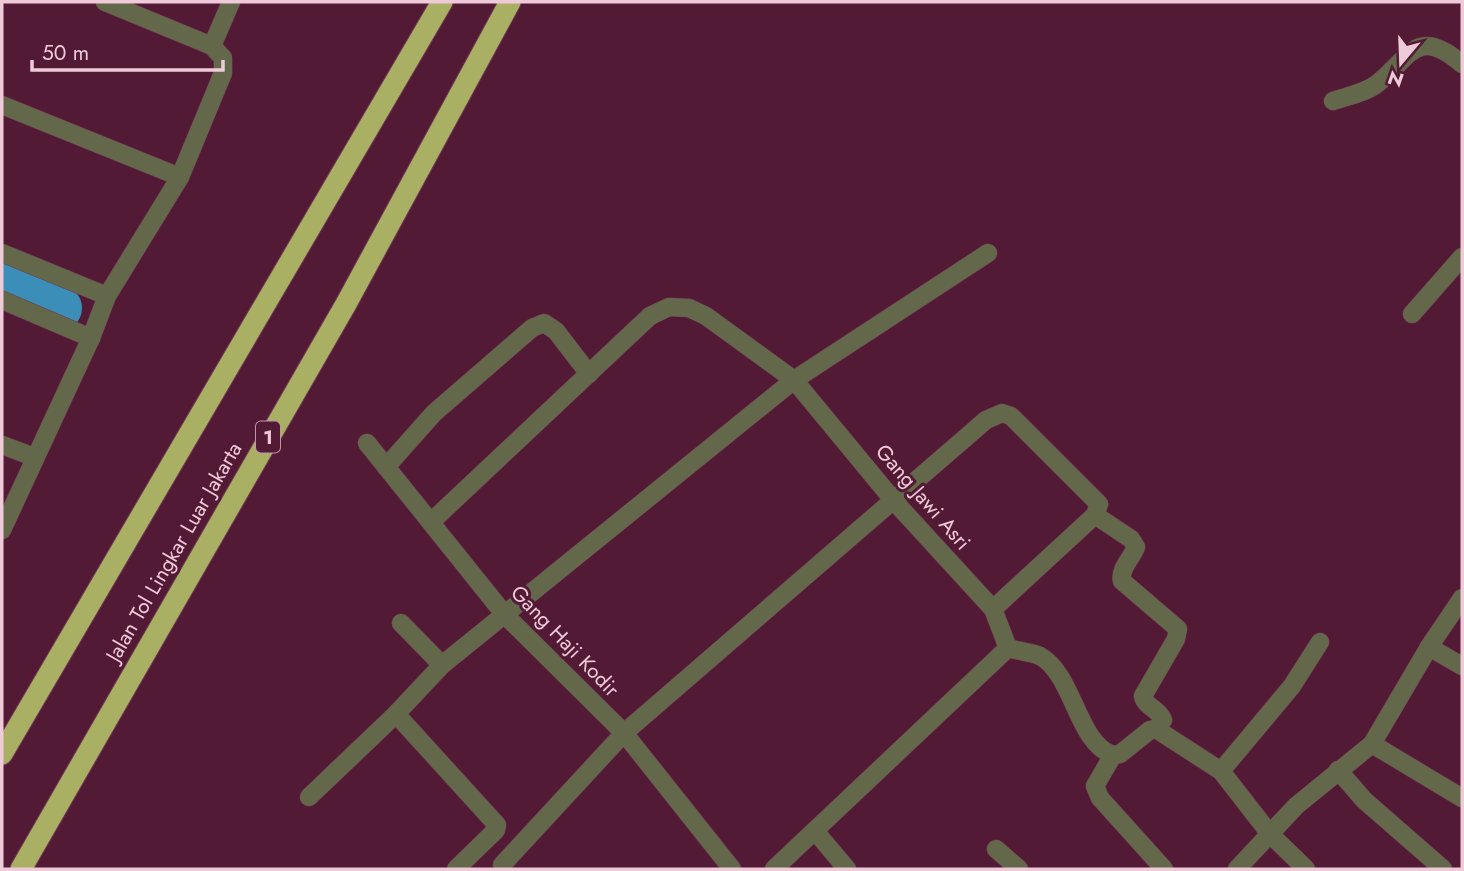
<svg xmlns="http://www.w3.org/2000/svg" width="1464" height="871" font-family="Jost,sans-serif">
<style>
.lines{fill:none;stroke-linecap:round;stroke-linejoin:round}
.river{stroke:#3a8eb7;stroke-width:46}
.street-casing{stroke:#6f3a53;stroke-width:19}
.highway-casing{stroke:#6f3a53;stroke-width:23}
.street{stroke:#64684a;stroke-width:18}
.highway{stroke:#a9b063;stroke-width:21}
.labels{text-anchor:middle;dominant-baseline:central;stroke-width:6;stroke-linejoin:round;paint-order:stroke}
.shield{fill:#531a36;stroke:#c095a8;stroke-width:2}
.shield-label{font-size:19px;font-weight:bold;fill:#efcad9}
.street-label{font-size:21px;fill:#efcad9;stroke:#531a36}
</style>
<rect width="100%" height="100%" fill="#531a36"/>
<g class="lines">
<!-- river -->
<polyline class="river" points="2,284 59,308"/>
<defs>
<g id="street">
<polyline points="105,2 212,46 231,2"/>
<path d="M1333 101C1347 96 1366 93 1378 83 1411 56 1417 26 1462 64"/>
<polyline points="2,105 180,177"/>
<polyline points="2,253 107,296"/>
<polyline points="2,300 91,338"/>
<polyline points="1412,314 1462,257"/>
<polyline points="367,443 505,615 624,733 732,869"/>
<polyline points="2,445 34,457"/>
<polyline points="386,467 434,413 532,328 544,323 556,331 589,374"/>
<path d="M1095 515 1131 539 1136 547C1132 558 1119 569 1122 581L1178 629 1176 639 1143 696C1145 707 1159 709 1163 720L1156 729"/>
<polyline points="431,522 650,316 669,307 689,308 706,316 794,380 894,501 993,609 1008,648"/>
<polyline points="2,530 91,338 107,296 180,177 223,73 223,58 212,46"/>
<polyline points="401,623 442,665"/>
<polyline points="1429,647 1462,666"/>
<path d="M1008 648C1017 651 1031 652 1040 656 1074 675 1077 743 1113 755"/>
<polyline points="396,714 497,825 496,830 456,869"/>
<polyline points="1372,744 1462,798"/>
<polyline points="1338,770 1364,800 1443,869"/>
<polyline points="309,797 396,714 442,665 794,380 988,253"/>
<polyline points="815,831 847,869"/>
<polyline points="996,849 1019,869"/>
<polyline points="502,865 624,733 986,420 1002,413 1011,416 1099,504 1095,515 993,609"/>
<polyline points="774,869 1008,648"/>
<polyline points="1164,869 1100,798 1095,786 1113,755 1120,754 1150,730 1156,729 1221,771"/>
<polyline points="1237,869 1296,806 1372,744 1429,647 1462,598"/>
<polyline points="1306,869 1270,834 1221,771 1292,686 1320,642"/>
</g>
<g id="highway">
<polyline points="2,754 442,2"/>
<polyline points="21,869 346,304 510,2"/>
</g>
</defs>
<!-- street casing -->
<use href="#street" class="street-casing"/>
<!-- highway casing -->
<use href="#highway" class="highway-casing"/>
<!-- street -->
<use href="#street" class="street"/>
<!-- highway -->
<use href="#highway" class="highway"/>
</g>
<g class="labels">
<!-- shield labels -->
<rect class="shield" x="256" y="421.5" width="24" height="31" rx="5"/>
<g class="shield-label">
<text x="268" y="437">1</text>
</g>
<!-- street labels -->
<g class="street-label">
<text transform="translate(923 497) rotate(49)">Gang Jawi Asri</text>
<text transform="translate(174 552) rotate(-60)">Jalan Tol Lingkar Luar Jakarta</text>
<text transform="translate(565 641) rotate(46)">Gang Haji Kodir</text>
</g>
</g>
<!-- border -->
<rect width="1464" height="871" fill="none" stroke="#efcad9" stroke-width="7"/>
<!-- north arrow -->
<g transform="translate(1401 63) rotate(199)" stroke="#531a36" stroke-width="5" paint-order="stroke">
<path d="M0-5L12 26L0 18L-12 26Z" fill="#efcad9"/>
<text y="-10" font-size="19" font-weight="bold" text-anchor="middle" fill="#efcad9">N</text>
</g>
<!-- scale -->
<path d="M32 60v10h191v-10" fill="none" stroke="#efcad9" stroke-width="3.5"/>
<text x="42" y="60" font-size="21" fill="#efcad9" stroke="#531a36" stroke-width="5" paint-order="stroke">50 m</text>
</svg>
